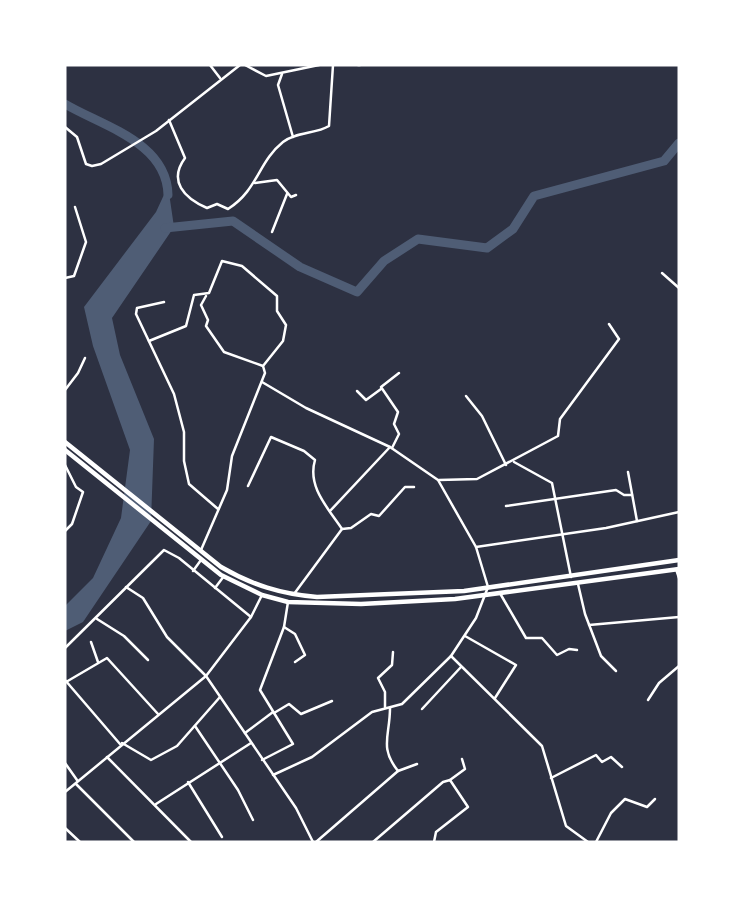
<svg xmlns="http://www.w3.org/2000/svg" width="744" height="907" font-family="'Fira Sans',sans-serif">
<style>
.water{fill:#4f5d75}
.lines{fill:none;stroke-linecap:round;stroke-linejoin:round}
.river{stroke:#4f5d75;stroke-width:9}
.minor{stroke:#fff;stroke-width:2.5}
.trunk{stroke:#fff;stroke-width:4.5}
</style>
<rect width="100%" height="100%" fill="#2d3142"/>
<!-- water -->
<polygon class="water" points="168,186 174,227 112,318 120,355 154,439 151,521 83,622 65,631 65,606 93,578 121,518 130,450 93,346 84,307 156,212"/>
<g class="lines">
<!-- river -->
<g class="river">
<path d="M65 104C102 126 167 142 168 195"/>
<polyline points="165,228 233,221 300,267 357,292 384,261 418,239 487,248 513,229 534,196 664,161 679,143"/>
</g>
<!-- minor -->
<g class="minor">
<polyline points="210,65 220,78"/>
<polyline points="245,65 266,76 319,65"/>
<polyline points="358,65 360,65"/>
<polyline points="282,74 278,85 293,137"/>
<path d="M169 120 185 158C168 181 184 198 207 208L217 204 228 209C258 190 258 162 283 142 295 132 316 134 329 126L333 65"/>
<polyline points="65,127 77,137 86,164 92,166 101,164 156,131 240,65"/>
<polyline points="255,183 277,180 291,197 296,195"/>
<polyline points="272,232 287,194"/>
<polyline points="662,273 679,288"/>
<polyline points="65,278 74,276 86,242 75,207"/>
<polyline points="206,296 201,305 208,320 206,326 224,352 263,366"/>
<polyline points="164,302 137,308 136,314 174,394 184,432 184,461 189,484 218,509"/>
<polyline points="149,341 186,326 194,295 209,293 222,261 242,266 277,296 277,311 286,325 283,341 263,366 265,373 232,456 227,490 201,550"/>
<polyline points="262,382 306,408 390,447 438,480 476,547 488,587 476,618 451,656 402,704 372,712 312,757 273,775"/>
<polyline points="65,390 78,373 85,358"/>
<polyline points="357,391 366,400 381,389"/>
<polyline points="466,396 482,416 506,465"/>
<polyline points="392,448 399,434 394,424 398,412 381,387 399,373"/>
<polyline points="514,462 552,483 571,577"/>
<polyline points="65,465 76,487 83,492 72,524 65,531"/>
<polyline points="628,472 637,521"/>
<polyline points="439,480 477,479 558,436 560,419 619,339 609,324"/>
<path d="M248 486 271 437 304 451 315 460C307 487 328 508 342 529L294 594"/>
<polyline points="506,506 616,490 624,495 632,495"/>
<polyline points="330,511 390,447"/>
<polyline points="342,529 351,528 371,514 379,516 405,487 414,487"/>
<polyline points="476,547 606,528 679,512"/>
<polyline points="676,569 679,578"/>
<polyline points="193,571 201,560"/>
<polyline points="578,584 585,614 601,656 616,671"/>
<polyline points="126,587 143,598 167,637 206,676 296,808 313,842"/>
<polyline points="215,588 224,576"/>
<polyline points="501,595 526,638 542,638 557,655 569,649 577,650"/>
<polyline points="97,619 124,636 148,660"/>
<polyline points="589,625 679,617"/>
<polyline points="284,627 295,634 305,655 295,662"/>
<polyline points="465,636 516,665 495,698"/>
<polyline points="91,642 98,662"/>
<polyline points="65,648 164,550 179,558 251,617"/>
<polyline points="451,656 542,746 566,826 588,842"/>
<polyline points="65,680 120,744"/>
<polyline points="66,682 107,658 158,714"/>
<polyline points="648,700 659,683 679,666"/>
<polyline points="385,707 385,692 378,678 392,665 393,652"/>
<path d="M390 708C390 736 379 747 398 771L417 764"/>
<polyline points="422,709 461,667"/>
<polyline points="274,713 289,704 301,714 332,701"/>
<polyline points="195,726 238,790 253,820"/>
<polyline points="245,733 273,712"/>
<polyline points="122,743 151,760 177,746 220,697"/>
<polyline points="107,757 191,842"/>
<polyline points="262,760 293,744 260,690 284,627 288,602"/>
<polyline points="65,763 77,780"/>
<polyline points="551,778 596,755 602,762 611,757 622,767"/>
<polyline points="450,780 465,769 462,759"/>
<polyline points="188,782 222,837"/>
<polyline points="76,784 134,842"/>
<polyline points="65,792 206,676 251,617 261,597"/>
<polyline points="156,804 251,743"/>
<polyline points="65,828 80,842"/>
<polyline points="316,842 398,771"/>
<polyline points="373,842 443,782 450,780 468,807 436,832 434,842"/>
<polyline points="596,842 611,813 625,799 647,807 655,799"/>
</g>
<!-- trunk -->
<g class="trunk">
<path d="M65 442 221 567C252 585 281 594 317 597L464 591 679 560"/>
<polyline points="65,450 221,575 262,595 288,602 361,604 455,599 679,569"/>
</g>
</g>
<!-- border -->
<rect width="744" height="907" fill="none" stroke="#ffffff" stroke-width="133"/>
</svg>
